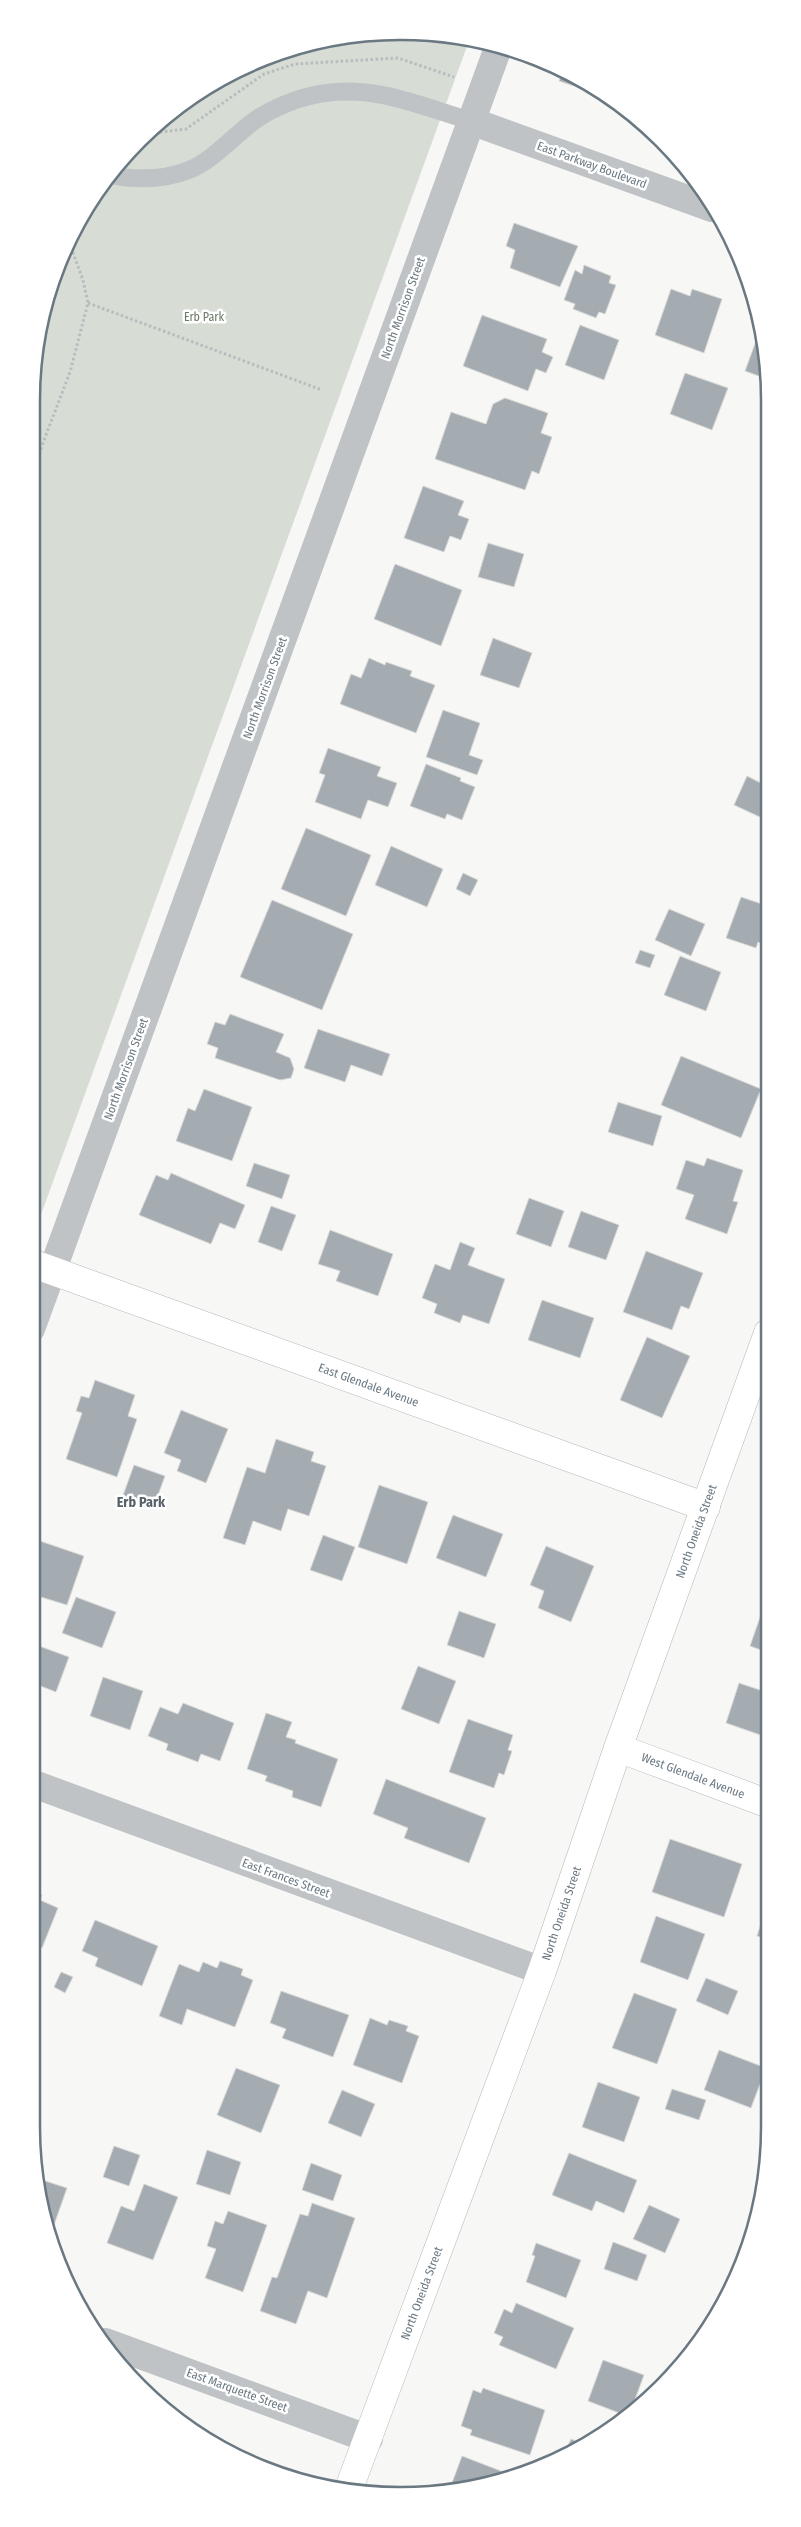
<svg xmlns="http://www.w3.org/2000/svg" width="801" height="2527" font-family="'Fira Sans Condensed',sans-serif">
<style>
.green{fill:#d7dcd5}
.building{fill:#a5acb1;stroke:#d9d9d7}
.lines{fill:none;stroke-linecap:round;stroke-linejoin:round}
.secondary-casing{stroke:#b2b7ba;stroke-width:29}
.path{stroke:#b9bcbe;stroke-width:3;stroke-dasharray:2.5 2.5;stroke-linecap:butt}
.lane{stroke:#bfc3c6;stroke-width:18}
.street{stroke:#bfc3c6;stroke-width:28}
.secondary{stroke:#fff;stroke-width:28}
.labels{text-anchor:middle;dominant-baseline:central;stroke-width:5;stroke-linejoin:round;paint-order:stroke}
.street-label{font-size:12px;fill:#6a7882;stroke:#fff}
.park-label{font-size:12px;fill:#6c7a68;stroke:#fff}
.neighbourhood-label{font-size:14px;font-weight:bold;fill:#576168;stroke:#fff}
.rim{fill:none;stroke:#6a7882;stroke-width:2.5}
</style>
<rect width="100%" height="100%" fill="#f7f7f5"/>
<!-- green -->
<polygon class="green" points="401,31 470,38 39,1220 31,1217 31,401 38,328 59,259 94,195 140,139 196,93 259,59 329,38"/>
<!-- building -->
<g class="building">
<polygon points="562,72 585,81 604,96 559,81"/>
<polygon points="514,223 578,246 560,287 510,268 515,250 506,246"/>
<polygon points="584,265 611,276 609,283 616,285 605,314 599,312 596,318 573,309 575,304 564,300 575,270 582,274"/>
<polygon points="671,289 690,296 692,289 722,299 704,353 655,335"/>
<polygon points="482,315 547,339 542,352 553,357 546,373 536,369 528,391 463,366"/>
<polygon points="580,325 619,340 604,380 565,365"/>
<polygon points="760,330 767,352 767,379 745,371"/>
<polygon points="685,373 728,388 712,430 670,414"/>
<polygon points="505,398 548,413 541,433 552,437 539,474 532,471 525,490 435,459 451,412 486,424 493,404"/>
<polygon points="423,486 464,501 458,515 469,519 461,540 450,536 444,552 404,538"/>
<polygon points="488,543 524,554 514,587 478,577"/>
<polygon points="395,564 462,590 441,646 374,619"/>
<polygon points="493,638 532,653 519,688 480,675"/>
<polygon points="369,658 385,665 386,662 412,671 410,676 435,685 416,733 340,704 351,674 361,678"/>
<polygon points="443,710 480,723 469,755 483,760 477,775 426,757"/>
<polygon points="328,748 381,767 377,776 397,783 388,807 368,800 361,819 315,802 325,775 319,773"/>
<polygon points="426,764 461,778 460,781 475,787 462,820 447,814 445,819 410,806"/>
<polygon points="747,776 767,786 767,806 762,818 734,805"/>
<polygon points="306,828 371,855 346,916 281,889"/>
<polygon points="391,846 443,869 427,907 375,885"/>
<polygon points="463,873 478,880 470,896 456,889"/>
<polygon points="741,897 768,906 768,946 758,942 756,948 726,938"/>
<polygon points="272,900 353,934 322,1010 240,977"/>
<polygon points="669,909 705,924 691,956 655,940"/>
<polygon points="640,950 655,955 650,968 635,963"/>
<polygon points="680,956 721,972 706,1011 664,995"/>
<polygon points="230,1014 284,1034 276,1052 290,1058 294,1069 291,1078 280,1080 215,1058 218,1048 207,1044 215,1022 225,1025"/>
<polygon points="318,1029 390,1054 382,1076 351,1065 345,1082 304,1068"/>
<polygon points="681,1056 761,1089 741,1138 661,1105"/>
<polygon points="204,1089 252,1107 232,1161 176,1141 188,1108 195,1111"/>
<polygon points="618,1102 662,1116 653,1146 608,1132"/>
<polygon points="707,1158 743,1170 733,1201 738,1202 727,1234 685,1219 694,1195 676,1189 686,1160 704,1166"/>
<polygon points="254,1163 290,1175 282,1199 246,1186"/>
<polygon points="171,1173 245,1205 235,1229 220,1223 211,1244 139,1215 156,1175 168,1180"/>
<polygon points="529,1198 564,1211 551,1247 516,1234"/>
<polygon points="271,1206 296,1215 282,1251 258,1242"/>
<polygon points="581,1211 619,1225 606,1260 568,1247"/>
<polygon points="330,1230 393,1254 378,1296 336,1281 340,1271 318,1264"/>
<polygon points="460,1242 475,1248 468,1265 505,1279 489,1324 463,1315 460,1323 434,1313 437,1304 422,1298 435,1264 450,1270"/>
<polygon points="646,1251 703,1273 689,1309 681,1306 672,1330 623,1312"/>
<polygon points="542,1300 594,1318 580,1358 528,1340"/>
<polygon points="647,1337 690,1356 662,1418 620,1400"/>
<polygon points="95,1380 135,1395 128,1416 137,1419 117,1477 66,1459 82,1413 76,1411 81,1396 89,1398"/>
<polygon points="181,1410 228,1429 206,1483 177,1471 181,1460 164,1453"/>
<polygon points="276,1439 314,1452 311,1461 326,1466 309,1516 288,1509 281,1531 253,1521 245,1545 223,1538 247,1467 265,1473"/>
<polygon points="134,1465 165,1476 153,1509 122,1498"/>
<polygon points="379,1485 428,1502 407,1564 358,1547"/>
<polygon points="453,1515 503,1534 486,1577 436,1558"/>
<polygon points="323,1535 355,1547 342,1581 310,1570"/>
<polygon points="40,1541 84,1556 67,1605 31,1594 31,1557 34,1558"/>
<polygon points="546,1546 594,1566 571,1622 538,1608 544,1591 530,1585"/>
<polygon points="76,1597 116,1612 102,1648 62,1633"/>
<polygon points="766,1600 769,1601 769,1653 750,1646"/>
<polygon points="459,1611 496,1624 484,1658 447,1645"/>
<polygon points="31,1643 69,1657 56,1692 38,1685 31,1702"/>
<polygon points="418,1666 456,1681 439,1724 401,1709"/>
<polygon points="103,1677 143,1691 130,1730 90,1716"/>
<polygon points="739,1683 769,1693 769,1738 726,1723"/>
<polygon points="183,1703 234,1723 220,1761 201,1754 198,1762 166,1750 168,1744 148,1736 160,1707 178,1714"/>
<polygon points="266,1713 292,1722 286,1737 296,1740 295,1743 338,1759 321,1807 292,1797 293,1791 265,1781 267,1776 247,1769"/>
<polygon points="468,1719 513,1735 508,1750 512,1751 504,1775 499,1773 494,1788 449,1772"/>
<polygon points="386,1779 486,1818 469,1863 404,1838 408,1828 373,1814"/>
<polygon points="670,1839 742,1864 724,1917 652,1892"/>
<polygon points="31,1891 42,1895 40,1900 58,1908 42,1948 31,1944"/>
<polygon points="769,1898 769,1940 757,1936"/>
<polygon points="656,1916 705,1934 688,1980 640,1962"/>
<polygon points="95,1920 158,1946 142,1986 95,1966 98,1958 82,1951"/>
<polygon points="220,1961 243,1969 241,1975 253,1980 235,2027 187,2009 182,2025 159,2016 179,1964 199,1972 203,1962 217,1968"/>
<polygon points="61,1972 73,1977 65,1993 54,1987"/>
<polygon points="706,1978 738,1991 728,2015 696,2001"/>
<polygon points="281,1991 349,2015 333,2057 282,2038 286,2029 270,2023"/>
<polygon points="634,1993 677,2009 657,2064 612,2048"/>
<polygon points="370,2018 387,2025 389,2020 408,2026 406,2031 419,2036 402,2083 353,2065"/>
<polygon points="719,2050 766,2068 751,2108 704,2090"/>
<polygon points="236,2068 280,2085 261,2133 217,2115"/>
<polygon points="598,2082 640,2097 624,2142 582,2127"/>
<polygon points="672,2089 706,2100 699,2120 665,2109"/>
<polygon points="342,2090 375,2104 361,2137 328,2123"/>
<polygon points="114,2146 140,2155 129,2186 103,2177"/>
<polygon points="207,2150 241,2162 230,2195 196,2184"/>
<polygon points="569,2153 637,2180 624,2213 596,2201 592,2211 552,2195"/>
<polygon points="311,2163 342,2175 333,2201 302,2190"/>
<polygon points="36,2178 67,2188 54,2225 45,2222 38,2198"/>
<polygon points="144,2184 178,2197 153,2260 107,2243 121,2206 134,2211"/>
<polygon points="312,2203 355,2218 327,2298 308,2291 296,2324 260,2311 272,2277 277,2278 300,2214 308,2216"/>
<polygon points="649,2205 680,2219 665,2253 633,2239"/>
<polygon points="228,2211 267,2225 243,2292 205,2278 216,2249 207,2246 215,2221 223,2224"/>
<polygon points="613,2242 647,2255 637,2281 604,2269"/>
<polygon points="536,2243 581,2260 566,2298 526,2282 535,2256 532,2255"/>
<polygon points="516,2303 574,2328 556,2369 499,2345 503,2337 494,2333 504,2309 512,2313"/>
<polygon points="603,2360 644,2375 630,2413 627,2416 588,2401"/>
<polygon points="483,2388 545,2410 530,2455 470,2435 472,2430 461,2426 473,2390 481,2393"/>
<polygon points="571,2439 583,2444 565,2452"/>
<polygon points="462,2456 501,2471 496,2483 449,2491"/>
</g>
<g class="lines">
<defs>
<g id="secondary">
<path id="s1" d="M31 1263 706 1507"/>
<path id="s2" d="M618 1748 769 1804"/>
<path id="s3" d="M348 2491 542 1971 618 1748 768 1333"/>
</g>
</defs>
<!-- secondary casing -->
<use href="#secondary" class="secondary-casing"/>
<!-- path -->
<g class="path">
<polyline points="145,134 186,129 264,74 295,64 398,58 454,77"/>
<polyline points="88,303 322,390"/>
<polyline points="31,467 38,456 70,372 88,303 83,280 69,242"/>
</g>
<!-- lane -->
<path class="lane" d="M110 175C136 180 164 180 189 170 209 162 227 143 244 129 264 111 293 99 319 94 374 84 420 106 471 121"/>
<!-- street -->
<g class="street">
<polyline points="471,121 712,208"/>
<polyline points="31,1329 498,48"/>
<polyline points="31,1783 542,1971"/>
<polyline points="105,2342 369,2439"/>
</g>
<!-- secondary -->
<use href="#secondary" class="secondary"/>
</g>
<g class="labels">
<!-- street labels -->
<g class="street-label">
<text transform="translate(592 165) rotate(20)">East Parkway Boulevard</text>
<text transform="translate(403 308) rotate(-70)">North Morrison Street</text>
<text transform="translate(265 688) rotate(-70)">North Morrison Street</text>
<text transform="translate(126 1069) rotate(-70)">North Morrison Street</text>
<text stroke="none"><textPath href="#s1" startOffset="359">East Glendale Avenue</textPath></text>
<text stroke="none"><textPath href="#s3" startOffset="1021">North Oneida Street</textPath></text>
<text stroke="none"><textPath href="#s2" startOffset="80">West Glendale Avenue</textPath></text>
<text transform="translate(286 1878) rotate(20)">East Frances Street</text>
<text stroke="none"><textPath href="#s3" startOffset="616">North Oneida Street</textPath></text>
<text stroke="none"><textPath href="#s3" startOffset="211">North Oneida Street</textPath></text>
<text transform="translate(237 2390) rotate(20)">East Marquette Street</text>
</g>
<!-- park labels -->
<g class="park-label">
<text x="204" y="317">Erb Park</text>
</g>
<!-- neighbourhood labels -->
<g class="neighbourhood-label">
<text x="141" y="1502">Erb Park</text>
</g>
</g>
<!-- crop -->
<path d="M0 0H801V2527H0ZM400 40H401A360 360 0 0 1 761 400V2127A360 360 0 0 1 401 2487H400A360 360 0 0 1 40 2127V400A360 360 0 0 1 400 40Z" fill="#fff" fill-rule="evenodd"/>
<path class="rim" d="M400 40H401A360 360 0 0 1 761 400V2127A360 360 0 0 1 401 2487H400A360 360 0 0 1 40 2127V400A360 360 0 0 1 400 40Z"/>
</svg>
